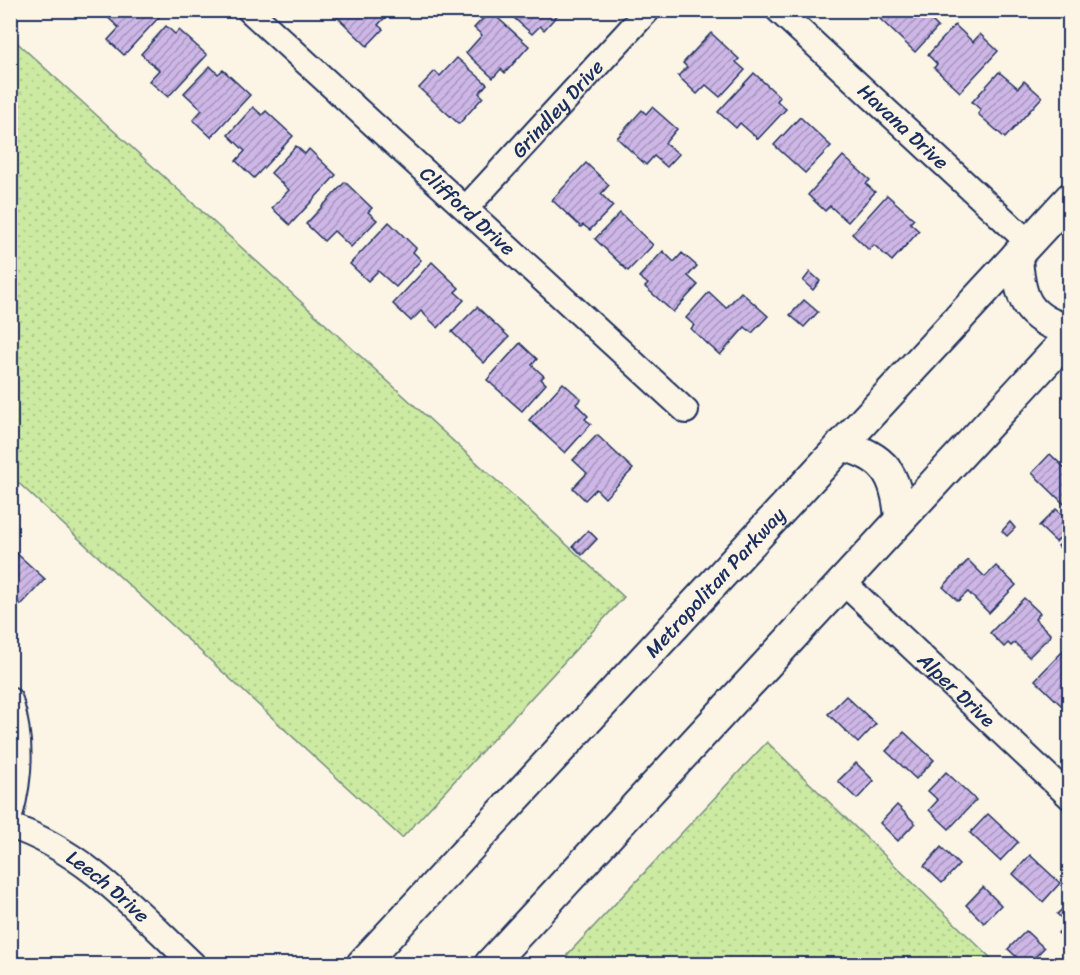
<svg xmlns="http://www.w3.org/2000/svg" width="1080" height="975" font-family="Sriracha,sans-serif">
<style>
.grass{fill:url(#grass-dots);stroke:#748c80;stroke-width:1.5}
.building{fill:url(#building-hatch);stroke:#1b2f5e;stroke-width:1.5}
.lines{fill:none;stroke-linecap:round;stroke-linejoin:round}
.minor-casing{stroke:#1b2f5e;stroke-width:28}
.major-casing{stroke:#1b2f5e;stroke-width:34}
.minor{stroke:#fcf5e5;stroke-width:24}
.major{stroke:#fcf5e5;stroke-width:30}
.labels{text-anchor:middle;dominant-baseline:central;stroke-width:4.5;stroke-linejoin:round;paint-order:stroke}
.street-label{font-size:20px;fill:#1b2f5e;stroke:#fcf5e5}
</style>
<defs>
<pattern id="grass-dots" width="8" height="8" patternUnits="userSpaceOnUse" patternTransform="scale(1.5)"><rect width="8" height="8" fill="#cceaa1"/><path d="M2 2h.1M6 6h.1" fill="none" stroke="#afc98d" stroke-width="1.8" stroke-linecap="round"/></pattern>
<pattern id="building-hatch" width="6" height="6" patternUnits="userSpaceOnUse" patternTransform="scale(1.5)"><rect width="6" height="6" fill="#ceb7e6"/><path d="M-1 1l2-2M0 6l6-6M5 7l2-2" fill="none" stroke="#a695be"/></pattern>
</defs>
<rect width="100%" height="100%" fill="#fcf5e5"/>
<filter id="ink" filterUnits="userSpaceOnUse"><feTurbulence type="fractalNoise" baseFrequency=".0167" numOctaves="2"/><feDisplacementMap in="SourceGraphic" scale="12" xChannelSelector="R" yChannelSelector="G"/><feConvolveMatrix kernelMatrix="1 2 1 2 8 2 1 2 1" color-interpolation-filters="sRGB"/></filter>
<g filter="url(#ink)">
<!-- grass -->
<g class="grass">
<polygon points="11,37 624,597 402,838 11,476"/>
<polygon points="767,742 997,964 577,964 567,955"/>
</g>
<!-- building -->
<g class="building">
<polygon points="100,10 157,10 161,15 124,55 108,40 119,28"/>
<polygon points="330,10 392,10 378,25 383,29 367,46"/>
<polygon points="505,10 562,10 544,30 540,26 532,34"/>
<polygon points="889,10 921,10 938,27 915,52 880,19"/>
<polygon points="1058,10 1070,10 1070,27 1055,13"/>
<polygon points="490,11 529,46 505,73 501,69 493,78 466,53 482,35 474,28"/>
<polygon points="955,25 973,42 980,34 998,51 960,92 934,68 937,64 928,55"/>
<polygon points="166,26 175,34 179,30 207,55 168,97 149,81 159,70 141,54"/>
<polygon points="711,33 739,59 736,62 745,70 720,97 706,85 697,94 678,76 687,67 683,63"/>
<polygon points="457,58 487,84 479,93 483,97 459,124 419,88 435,71 440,76"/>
<polygon points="210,66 218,74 223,70 250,95 211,137 193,120 202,110 184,93"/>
<polygon points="999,72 1018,88 1024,81 1042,97 1005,138 978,114 981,110 972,102"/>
<polygon points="754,73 780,97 777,101 786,109 758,139 740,123 736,128 718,112"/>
<polygon points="253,107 262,115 266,111 293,136 254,178 236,161 245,151 228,135"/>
<polygon points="652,107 677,129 665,143 679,154 667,167 654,156 646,165 617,138 642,110 646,114"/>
<polygon points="800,117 831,146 805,173 774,145"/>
<polygon points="296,146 305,154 309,149 336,175 290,225 272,208 289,190 271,173"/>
<polygon points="843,156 870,180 866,184 875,192 848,222 830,206 825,211 808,195"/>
<polygon points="586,163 609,185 601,194 613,206 590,230 583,225 581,227 552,200"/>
<polygon points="345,182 372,208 368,212 377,220 351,247 334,231 324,241 306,224"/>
<polygon points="887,195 914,219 910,223 919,231 892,261 874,245 869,250 852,234"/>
<polygon points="620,213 653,245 628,271 595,239"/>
<polygon points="389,222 416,248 413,252 421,260 396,287 378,271 368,281 350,264"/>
<polygon points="663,251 674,262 682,253 697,266 688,276 698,285 673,312 645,287 648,284 639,277"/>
<polygon points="432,262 459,288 455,292 464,300 438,328 421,311 411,321 393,304"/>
<polygon points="810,272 820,281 813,290 803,281"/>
<polygon points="709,292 726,308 741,292 768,316 752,333 745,327 720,355 691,329 694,325 686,318"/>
<polygon points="804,300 818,312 804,327 790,315"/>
<polygon points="477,307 509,337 484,363 452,332"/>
<polygon points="520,343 537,359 532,365 544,376 541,379 546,384 522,411 487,380"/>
<polygon points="563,383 581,399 576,404 588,416 585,419 591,424 565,453 529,420"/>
<polygon points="597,435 633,469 605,498 596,489 585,500 573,488 587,473 573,460"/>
<polygon points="1050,454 1070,473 1070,498 1064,504 1032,473"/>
<polygon points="1056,509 1070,521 1070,527 1056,542 1039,526"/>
<polygon points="1010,522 1015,528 1007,536 1002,531"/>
<polygon points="588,530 597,539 582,555 573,546"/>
<polygon points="1070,535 1070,557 1058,546"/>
<polygon points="14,551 45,579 21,605 10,595 10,555"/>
<polygon points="968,560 985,577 996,566 1016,585 989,613 968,592 958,601 943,587"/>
<polygon points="1024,598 1040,613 1035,619 1051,635 1029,657 1015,643 1011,646 1008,643 1004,647 990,633"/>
<polygon points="1066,648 1070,651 1070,700 1063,707 1035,680"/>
<polygon points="846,696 876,724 858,743 828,714"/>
<polygon points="904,732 934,760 916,779 886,751"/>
<polygon points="856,763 874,781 857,799 838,781"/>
<polygon points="946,772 976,800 949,829 929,810 938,800 928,791"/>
<polygon points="897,805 915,823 898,841 880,823"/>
<polygon points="988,814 1018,842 1000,861 970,833"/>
<polygon points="941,847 959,865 942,883 924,866"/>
<polygon points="1030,855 1060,883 1043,902 1013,874"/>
<polygon points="983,887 1001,905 984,923 966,905"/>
<polygon points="1070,902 1070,943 1058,933 1067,923 1057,914"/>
<polygon points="1026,931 1044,948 1028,964 1024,964 1008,949"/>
</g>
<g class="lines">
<defs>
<g id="minor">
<path id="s1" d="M249 10 686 411"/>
<path id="s2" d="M778 10 1028 242"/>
<path id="s3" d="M466 208 648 10"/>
<path id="s4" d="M842 581 1070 797"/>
<path d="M10 700C22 740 21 775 10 816"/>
<path id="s5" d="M10 826C85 851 137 911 193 964"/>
</g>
<g id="major">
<path d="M1017 255C1019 298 1026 319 1070 330"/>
<path d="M841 445C885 456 896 474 900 517"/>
<path id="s6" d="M362 964 1070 198"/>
<polyline points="490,964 1070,336"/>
</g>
</defs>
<!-- minor casing -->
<use href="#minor" class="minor-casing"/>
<!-- major casing -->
<use href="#major" class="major-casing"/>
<!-- minor -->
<use href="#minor" class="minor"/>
<!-- major -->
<use href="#major" class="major"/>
</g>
</g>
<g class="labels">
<!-- street labels -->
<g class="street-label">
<text stroke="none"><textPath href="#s3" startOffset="135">Grindley Drive</textPath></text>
<text stroke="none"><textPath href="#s2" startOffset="171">Havana Drive</textPath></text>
<text stroke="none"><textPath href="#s1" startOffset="297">Clifford Drive</textPath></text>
<text stroke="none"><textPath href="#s6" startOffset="520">Metropolitan Parkway</textPath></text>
<text stroke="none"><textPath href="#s4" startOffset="158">Alper Drive</textPath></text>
<text stroke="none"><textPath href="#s5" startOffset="116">Leech Drive</textPath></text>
</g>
</g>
<!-- margin -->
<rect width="1080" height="975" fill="none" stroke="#fcf5e5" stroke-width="36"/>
<rect x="18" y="18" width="1044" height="939" fill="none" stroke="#1b2f5e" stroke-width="2" filter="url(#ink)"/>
</svg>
